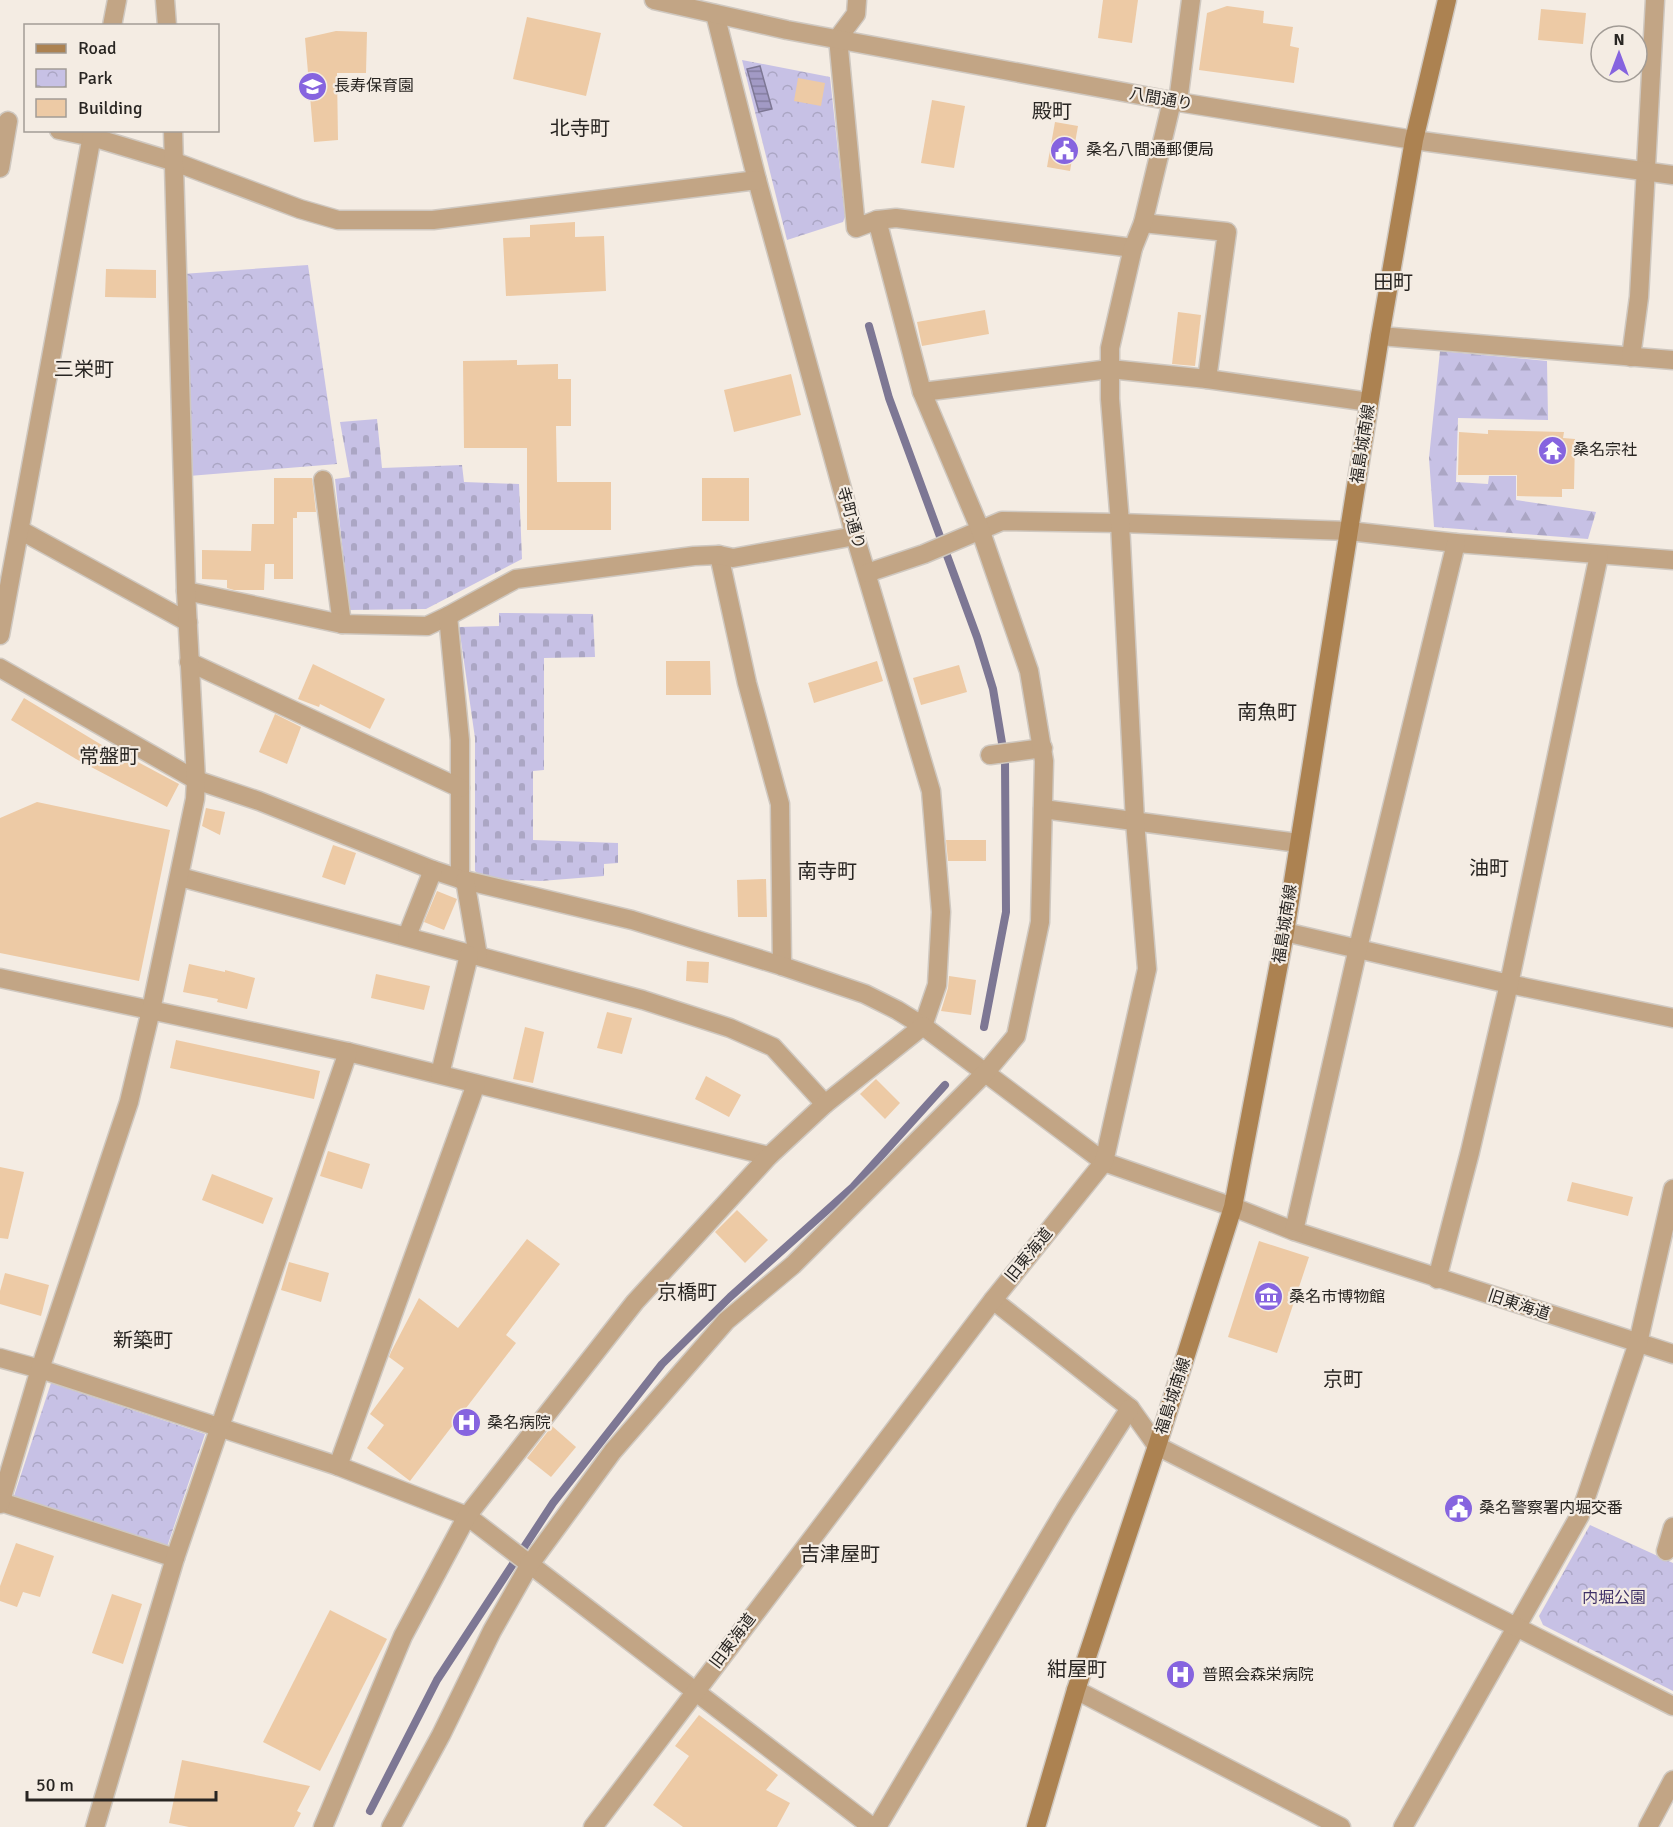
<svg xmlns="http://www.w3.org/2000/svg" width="1673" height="1827" font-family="Signika,'Noto Sans JP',sans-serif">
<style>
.forest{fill:url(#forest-firs)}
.cemetery{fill:url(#cemetery-stones)}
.park{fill:url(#park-crowns)}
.water{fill:url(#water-rules);stroke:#7d7794;stroke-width:1.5}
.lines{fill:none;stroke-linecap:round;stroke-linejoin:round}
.stream{stroke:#7d7794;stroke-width:8}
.building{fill:#edcaa5}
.pedestrian-casing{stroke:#cfc8c0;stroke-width:21}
.minor-casing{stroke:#cfc8c0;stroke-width:21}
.tertiary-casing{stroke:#cfc8c0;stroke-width:21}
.secondary-casing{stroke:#cfc8c0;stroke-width:21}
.pedestrian{stroke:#c2a585;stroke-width:18}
.minor{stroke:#c2a585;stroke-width:18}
.tertiary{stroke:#c2a585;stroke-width:18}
.secondary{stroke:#ac8251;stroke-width:18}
.labels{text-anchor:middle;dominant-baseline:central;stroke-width:4.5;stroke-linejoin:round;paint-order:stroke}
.poi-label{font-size:16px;fill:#282522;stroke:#f4ece3;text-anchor:start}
.street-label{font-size:16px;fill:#282522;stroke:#f4ece3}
.park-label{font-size:16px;fill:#3f3168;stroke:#f4ece3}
.quarter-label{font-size:20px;fill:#282522;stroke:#f4ece3}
</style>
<defs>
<pattern id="forest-firs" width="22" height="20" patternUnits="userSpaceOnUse" patternTransform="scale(1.5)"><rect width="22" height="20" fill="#c7c1e5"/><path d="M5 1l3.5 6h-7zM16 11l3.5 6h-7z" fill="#aba6c4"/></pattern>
<pattern id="cemetery-stones" width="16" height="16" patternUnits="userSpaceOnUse" patternTransform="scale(1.5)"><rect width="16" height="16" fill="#c7c1e5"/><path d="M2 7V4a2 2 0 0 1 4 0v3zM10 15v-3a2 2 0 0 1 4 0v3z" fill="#aba6c4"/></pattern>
<pattern id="park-crowns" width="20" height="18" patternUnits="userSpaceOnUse" patternTransform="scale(1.5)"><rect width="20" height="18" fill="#c7c1e5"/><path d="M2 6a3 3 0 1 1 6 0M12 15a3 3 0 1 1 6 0" fill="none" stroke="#aba6c4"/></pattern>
<pattern id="water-rules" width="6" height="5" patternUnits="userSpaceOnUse" patternTransform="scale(1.5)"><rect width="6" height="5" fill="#a29ac5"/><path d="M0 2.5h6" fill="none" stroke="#847da0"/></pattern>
</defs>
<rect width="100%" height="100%" fill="#f4ece3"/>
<!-- forest -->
<polygon class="forest" points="1440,351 1547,361 1548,420 1458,418 1456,482 1488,484 1489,476 1516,476 1516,500 1596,512 1588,539 1434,527 1429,458"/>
<!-- cemetery -->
<g class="cemetery">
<polygon points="377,419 382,468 462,465 464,482 519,484 522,559 426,609 349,610 335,479 350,477 340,422"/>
<polygon points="499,613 593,614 595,657 544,658 544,770 533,771 533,840 618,843 618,863 604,864 604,876 541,881 484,879 475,871 475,738 459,627 499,626"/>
</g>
<!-- park -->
<g class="park">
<polygon points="742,60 830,77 845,217 843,222 787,240"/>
<polygon points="308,265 337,464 189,476 182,274"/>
<polygon points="51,1383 205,1434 167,1547 14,1496"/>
<polygon points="1590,1525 1673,1563 1673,1691 1543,1625 1539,1616"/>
</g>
<!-- water -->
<polygon class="water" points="760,66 772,109 759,112 747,69"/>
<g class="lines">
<!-- stream -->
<g class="stream">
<polyline points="869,326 889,398 977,637 993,689 1005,761 1006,912 984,1027"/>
<polyline points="370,1811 437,1680 553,1503 662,1364 730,1297 853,1187 945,1085"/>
</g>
</g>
<!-- building -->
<g class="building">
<polygon points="1103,0 1138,0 1132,43 1098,38"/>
<polygon points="1227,6 1264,11 1263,23 1293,27 1290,46 1299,48 1294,83 1199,70 1207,13"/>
<polygon points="1541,9 1586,13 1583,44 1538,40"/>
<polygon points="527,17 601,33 586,96 513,79"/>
<polygon points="336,31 367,32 366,73 337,73 338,140 314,142 305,38"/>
<polygon points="798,78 825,83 821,106 794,101"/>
<polygon points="932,100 965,106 954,168 921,163"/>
<polygon points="1055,122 1078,126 1070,171 1047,167"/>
<polygon points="575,222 575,237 604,236 606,291 506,296 503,238 530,237 530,225"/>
<polygon points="106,269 156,270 156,298 105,297"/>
<polygon points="985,310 989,334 922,346 917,322"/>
<polygon points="1178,312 1201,315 1195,366 1172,364"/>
<polygon points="517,360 517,365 558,364 558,379 571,379 571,426 556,426 557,482 611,482 611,530 527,530 527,448 464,448 463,361"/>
<polygon points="791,374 801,415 734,432 724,390"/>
<polygon points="1488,430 1564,432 1563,438 1575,439 1574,489 1562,489 1562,497 1517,496 1517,475 1458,475 1459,432 1488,434"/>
<polygon points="274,478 312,478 316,512 297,512 297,518 293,518 293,579 274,579 274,564 265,564 264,590 234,590 227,588 227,580 202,579 202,550 251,551 252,524 274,524"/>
<rect x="702" y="478" width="47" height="43"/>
<polygon points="666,661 710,661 711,695 666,695"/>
<polygon points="877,661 883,681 814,703 808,683"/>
<polygon points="313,664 385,699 370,729 320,704 319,707 298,699"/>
<polygon points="959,665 967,692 921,705 913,678"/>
<polygon points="24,698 120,756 121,753 179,784 167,807 76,759 11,720"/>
<polygon points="275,714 301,727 287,764 259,752"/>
<polygon points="37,802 170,830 139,981 0,953 0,818"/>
<polygon points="206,808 225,812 220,835 202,826"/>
<polygon points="946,840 986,840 986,861 948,861"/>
<polygon points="333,845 356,853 345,885 322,877"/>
<polygon points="766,879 767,917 738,917 737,880"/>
<polygon points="437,891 457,899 444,930 424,922"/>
<polygon points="687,961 709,962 708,983 686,981"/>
<polygon points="189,964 225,972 225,970 255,978 247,1009 217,1002 218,999 183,992"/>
<polygon points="376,974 430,986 424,1010 371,998"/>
<polygon points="949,976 976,980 971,1015 941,1011 948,988"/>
<polygon points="607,1012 632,1018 622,1054 597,1048"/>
<polygon points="525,1027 544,1032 533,1083 513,1079"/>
<polygon points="176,1040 320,1071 314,1099 170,1068"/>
<polygon points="706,1076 741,1095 729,1117 695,1099"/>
<polygon points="876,1079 900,1103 885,1119 860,1094"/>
<polygon points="328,1151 370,1164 362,1189 320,1176"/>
<polygon points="0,1167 24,1172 8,1239 0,1238"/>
<polygon points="212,1174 273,1198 263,1224 202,1200"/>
<polygon points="1572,1182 1633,1197 1628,1216 1567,1201"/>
<polygon points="737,1210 768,1240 745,1263 715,1232"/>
<polygon points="527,1239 560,1264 506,1335 516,1343 410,1481 367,1448 384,1425 370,1414 404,1368 389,1357 391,1352 419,1298 458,1328"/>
<polygon points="1259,1241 1309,1257 1277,1353 1228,1337"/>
<polygon points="289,1262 329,1273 321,1302 281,1290"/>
<polygon points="5,1273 49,1285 41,1316 0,1304 0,1291"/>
<polygon points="552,1426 576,1447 551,1477 527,1458"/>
<polygon points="16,1543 54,1556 40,1597 23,1592 17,1607 0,1601 0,1586"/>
<polygon points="112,1594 142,1604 123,1664 92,1653"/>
<polygon points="330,1610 387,1639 320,1771 263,1742"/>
<polygon points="699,1715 778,1775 766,1790 790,1803 777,1827 683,1827 653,1805 689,1756 675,1746"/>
<polygon points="182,1760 310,1786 297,1811 301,1813 294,1827 189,1827 169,1823"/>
</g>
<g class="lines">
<defs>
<polyline id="pedestrian" points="715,14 757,180 855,536 931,791 941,912 937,985 923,1026"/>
<g id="minor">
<polyline points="165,0 167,26"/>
<polyline points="1178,102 1191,0"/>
<polyline points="59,130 92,137 175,162 300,209 338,220 433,220 757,180"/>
<polyline points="0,168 8,121"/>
<polyline points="877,220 896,218 1133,248"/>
<polyline points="1143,223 1227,232 1207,379"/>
<polyline points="1380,336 1673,360"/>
<polyline points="1631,357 1639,297 1655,0"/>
<polyline points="922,392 1110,369 1207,379 1369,402"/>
<polyline points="323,480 342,624"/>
<polyline points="20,530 188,622"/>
<polyline points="719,555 747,683 780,804 782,966"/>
<polyline points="867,573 924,554 1002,521 1120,523 1349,531 1456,543 1673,560"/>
<polyline points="186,591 342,624 427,626 448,616 516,579 694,556 719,555 733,558 855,536"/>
<polyline points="448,616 460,740 460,879"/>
<polyline points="189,662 460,788"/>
<polyline points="0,668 196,780 259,801 433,870 460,879 632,920 782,966 865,994 897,1010 923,1026 1104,1162 1233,1207 1294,1231 1673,1354"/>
<polyline points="990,755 1043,748"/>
<polyline points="1043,809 1298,843"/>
<polyline points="180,877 643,1000 730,1028 773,1047 825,1104"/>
<polyline points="465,880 478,956"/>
<polyline points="1285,932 1509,984 1673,1018"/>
<polyline points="407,936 433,870"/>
<polyline points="0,978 348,1052 769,1156"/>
<polyline points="440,1074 469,955"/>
<polyline points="1294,1231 1358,948 1456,543"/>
<polyline points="1437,1279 1470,1152 1509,984 1599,555"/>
<polyline points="993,1300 1130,1408 1157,1446"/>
<polyline points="0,1358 40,1369 338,1466 467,1516 872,1827"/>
<polyline points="338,1466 476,1084"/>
<polyline points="1,1502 175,1558"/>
<polyline points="0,1504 40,1369 129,1102 151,1010 195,799 196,780 186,591 173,130"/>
<polyline points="1666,1551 1673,1527"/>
<polyline points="1076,1690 1341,1827"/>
<polyline points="95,1827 175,1558 348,1052"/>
<polyline points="323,1827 403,1636 467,1516 635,1302 769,1156 825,1104 923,1026"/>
<polyline points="391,1827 441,1735 492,1631 530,1564 613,1451 726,1321 793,1265 985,1073 1016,1036 1040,922 1044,761 1029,671 980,529 922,392 877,220 856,228 838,38 856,14 857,0"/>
<polyline points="593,1827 993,1300 1104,1162 1147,969 1135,821 1120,523 1110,399 1110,348 1133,248 1143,223 1172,101"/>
<polyline points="877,1827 1065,1510 1130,1408"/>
<polyline points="1403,1827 1580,1515 1638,1343 1673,1189"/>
<polyline points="1648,1827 1673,1780"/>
</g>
<g id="tertiary">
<polyline points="654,0 787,30 1172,101 1414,140 1673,175"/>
<polyline points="112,26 117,0"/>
<polyline points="0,635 93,130"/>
<polyline points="1157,1446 1673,1706"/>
</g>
<polyline id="secondary" points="1036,1827 1076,1690 1157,1446 1233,1207 1285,932 1380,336 1414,140 1447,0"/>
</defs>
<!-- pedestrian casing -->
<use href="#pedestrian" class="pedestrian-casing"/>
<!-- minor casing -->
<use href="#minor" class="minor-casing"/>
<!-- tertiary casing -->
<use href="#tertiary" class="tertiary-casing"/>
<!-- secondary casing -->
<use href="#secondary" class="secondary-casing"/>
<!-- pedestrian -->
<use href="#pedestrian" class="pedestrian"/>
<!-- minor -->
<use href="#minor" class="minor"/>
<!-- tertiary -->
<use href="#tertiary" class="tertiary"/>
<!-- secondary -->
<use href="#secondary" class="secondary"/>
</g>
<!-- icons -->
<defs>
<symbol id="school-disc" viewBox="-11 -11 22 22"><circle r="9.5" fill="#8664df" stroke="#f4ece3"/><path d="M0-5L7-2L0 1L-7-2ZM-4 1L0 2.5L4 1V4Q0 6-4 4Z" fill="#fff"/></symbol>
<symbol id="civic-disc" viewBox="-11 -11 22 22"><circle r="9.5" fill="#8664df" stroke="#f4ece3"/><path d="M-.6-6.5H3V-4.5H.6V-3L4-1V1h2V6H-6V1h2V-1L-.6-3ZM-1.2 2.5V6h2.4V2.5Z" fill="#fff"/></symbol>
<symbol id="temple-disc" viewBox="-11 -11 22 22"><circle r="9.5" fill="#8664df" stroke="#f4ece3"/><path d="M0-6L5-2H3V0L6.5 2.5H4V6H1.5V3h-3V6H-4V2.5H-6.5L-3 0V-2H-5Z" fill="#fff"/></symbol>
<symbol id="museum-disc" viewBox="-11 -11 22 22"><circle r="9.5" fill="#8664df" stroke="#f4ece3"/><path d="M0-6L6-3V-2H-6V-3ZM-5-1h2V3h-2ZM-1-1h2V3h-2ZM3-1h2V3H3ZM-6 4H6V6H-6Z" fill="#fff"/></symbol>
<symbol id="hospital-disc" viewBox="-11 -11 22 22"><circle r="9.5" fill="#8664df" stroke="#f4ece3"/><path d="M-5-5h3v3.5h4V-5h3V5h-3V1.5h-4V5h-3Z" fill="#fff"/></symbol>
</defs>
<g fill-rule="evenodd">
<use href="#school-disc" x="296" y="70" width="33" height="33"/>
<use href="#civic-disc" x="1048" y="134" width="33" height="33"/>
<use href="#temple-disc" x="1536" y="434" width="33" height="33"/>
<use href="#museum-disc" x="1252" y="1280" width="33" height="33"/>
<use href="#hospital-disc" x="450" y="1406" width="33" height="33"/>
<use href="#civic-disc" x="1442" y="1492" width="33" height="33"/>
<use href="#hospital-disc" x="1164" y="1658" width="33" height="33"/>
</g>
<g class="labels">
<!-- poi labels -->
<g class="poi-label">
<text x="334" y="86">長寿保育園</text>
<text x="1086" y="150">桑名八間通郵便局</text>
<text x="1573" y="450">桑名宗社</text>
<text x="1289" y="1297">桑名市博物館</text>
<text x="487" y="1423">桑名病院</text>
<text x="1479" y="1508">桑名警察署内堀交番</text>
<text x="1202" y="1675">普照会森栄病院</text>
</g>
<!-- street labels -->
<g class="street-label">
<text transform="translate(1161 99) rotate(10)">八間通り</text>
<text transform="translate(1363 444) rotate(-81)">福島城南線</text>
<text transform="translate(851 518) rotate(74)">寺町通り</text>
<text transform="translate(1285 924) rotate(-81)">福島城南線</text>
<text transform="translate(1029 1255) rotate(-51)">旧東海道</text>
<text transform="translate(1519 1305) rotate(18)">旧東海道</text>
<text transform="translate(1173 1396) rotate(-72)">福島城南線</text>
<text transform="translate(733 1641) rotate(-53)">旧東海道</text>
</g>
<!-- park labels -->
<g class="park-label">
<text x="1614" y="1598">内堀公園</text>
</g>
<!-- quarter labels -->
<g class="quarter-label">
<text x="1052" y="111">殿町</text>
<text x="580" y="128">北寺町</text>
<text x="1393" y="282">田町</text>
<text x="84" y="369">三栄町</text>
<text x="1267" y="712">南魚町</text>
<text x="109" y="756">常盤町</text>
<text x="1489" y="868">油町</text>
<text x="827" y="871">南寺町</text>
<text x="687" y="1292">京橋町</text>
<text x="143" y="1340">新築町</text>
<text x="1343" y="1379">京町</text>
<text x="840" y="1554">吉津屋町</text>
<text x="1077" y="1669">紺屋町</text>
</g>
</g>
<!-- legend -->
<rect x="24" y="24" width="195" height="108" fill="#f4ece3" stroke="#a29c96" stroke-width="1.5"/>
<rect x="36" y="44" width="30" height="9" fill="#ac8251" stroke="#a29c96" stroke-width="1.5"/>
<text x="78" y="54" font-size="18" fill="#282522">Road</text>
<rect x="36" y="69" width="30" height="18" fill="url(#park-crowns)" stroke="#a29c96" stroke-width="1.5"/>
<text x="78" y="84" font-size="18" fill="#282522">Park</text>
<rect x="36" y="99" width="30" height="18" fill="#edcaa5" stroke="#a29c96" stroke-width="1.5"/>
<text x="78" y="114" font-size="18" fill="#282522">Building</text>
<!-- north arrow -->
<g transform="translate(1619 54)"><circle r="28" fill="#f4ece3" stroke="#a29c96" stroke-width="1.5"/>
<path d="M0-4.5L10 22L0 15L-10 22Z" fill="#8664df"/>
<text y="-9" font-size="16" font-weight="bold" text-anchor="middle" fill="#282522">N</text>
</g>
<!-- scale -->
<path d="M27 1791v9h189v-9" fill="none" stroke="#282522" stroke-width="3"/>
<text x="36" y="1791" font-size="18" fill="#282522" stroke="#f4ece3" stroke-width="4.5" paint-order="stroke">50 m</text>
</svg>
